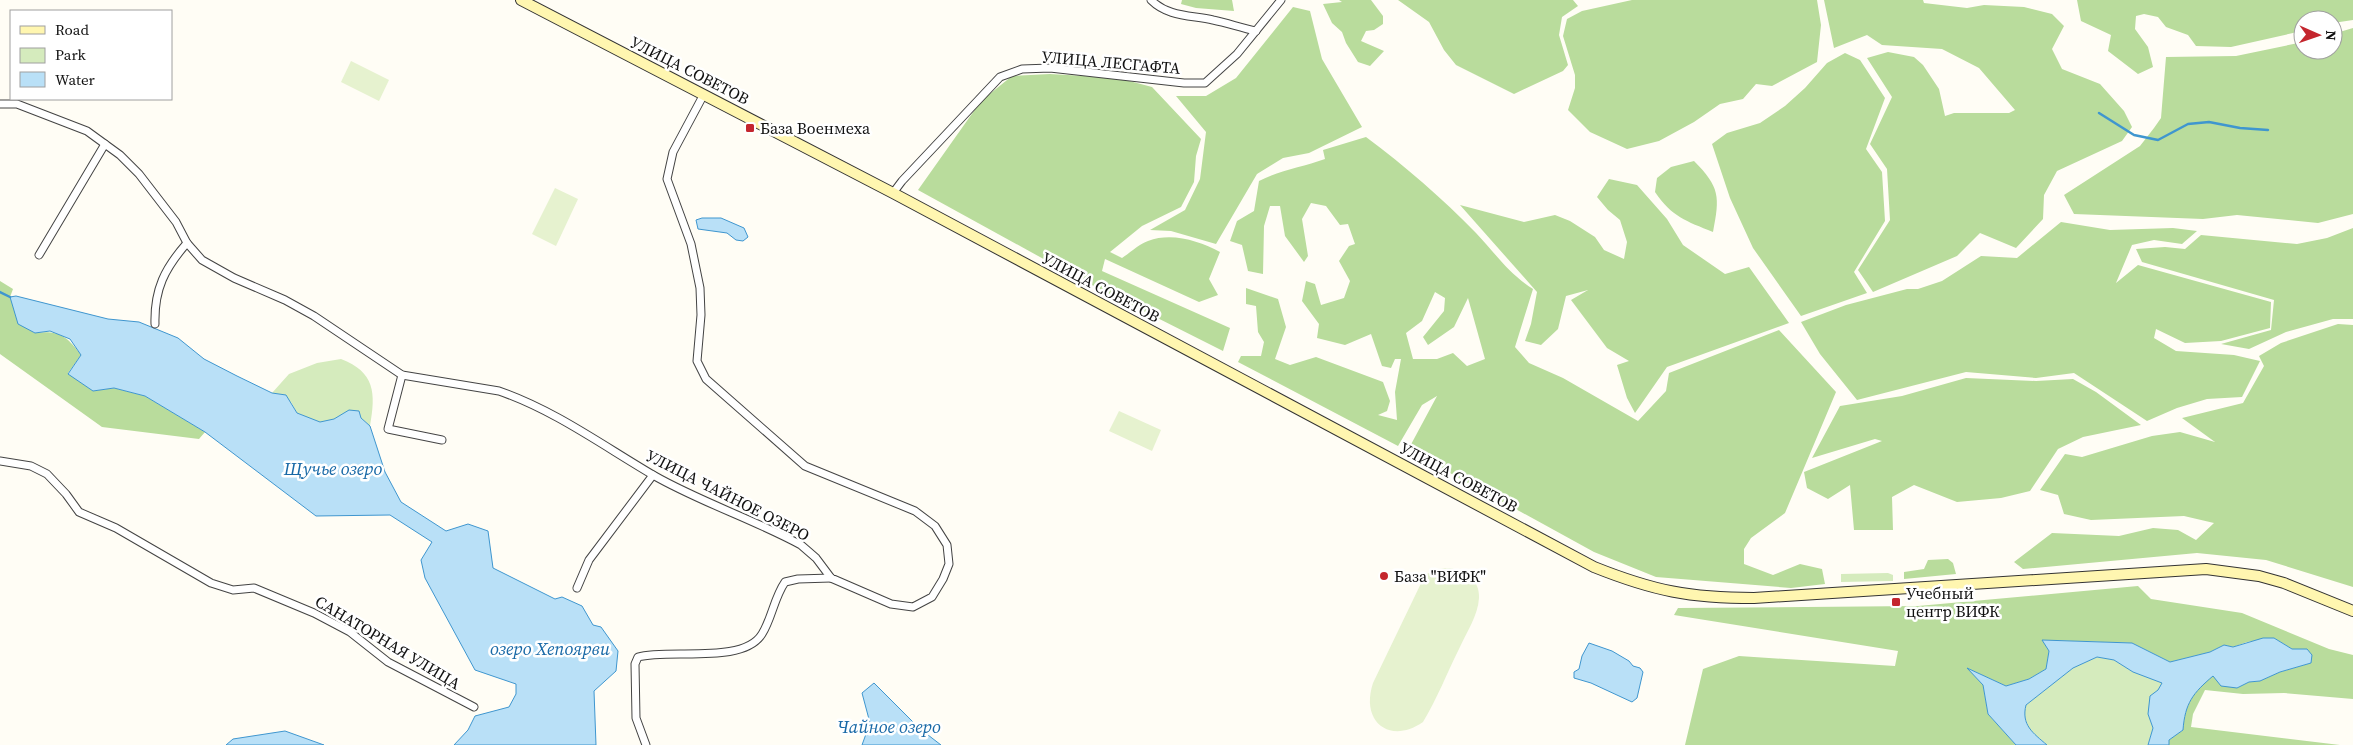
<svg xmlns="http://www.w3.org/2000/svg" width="2353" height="745" font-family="'Source Serif 4',serif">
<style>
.green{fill:#d5ebbd}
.forest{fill:#b9dc9c;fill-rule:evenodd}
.pitch{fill:#e6f2cf}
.water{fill:#b9e0f7;stroke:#3f96cf}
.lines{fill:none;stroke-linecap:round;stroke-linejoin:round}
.stream{stroke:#3f96cf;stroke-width:2.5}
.street-casing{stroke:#444;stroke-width:9}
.secondary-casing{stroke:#333;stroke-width:12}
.street{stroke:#fff;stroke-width:7}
.secondary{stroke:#fff6b0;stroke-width:10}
.poi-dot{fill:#c4262e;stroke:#fff;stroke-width:2}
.labels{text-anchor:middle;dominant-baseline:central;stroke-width:5;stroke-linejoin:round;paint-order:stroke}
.street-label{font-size:16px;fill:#111;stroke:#fff}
.poi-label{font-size:16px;fill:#111;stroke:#fff;text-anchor:start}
.water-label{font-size:18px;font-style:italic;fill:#1768a6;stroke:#fff}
</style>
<rect width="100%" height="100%" fill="#fffdf5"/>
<!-- green -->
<g class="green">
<path d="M341 359C375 372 376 393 370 426L361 418 359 411C345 410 335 423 320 422 313 421 303 415 297 413L291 402 272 393 289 374 317 363Z"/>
<polygon points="1888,573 1893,575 1893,581 1841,582 1841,574"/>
<polygon points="2097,657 2114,660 2133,672 2163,683 2148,714 2153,728 2148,745 2047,745 2029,730 2024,714 2026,705 2073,668"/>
</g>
<!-- forest -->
<g class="forest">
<polygon points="1182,0 1232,0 1234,11 1196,8 1181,4"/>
<polygon points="1339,0 1371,0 1383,16 1383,24 1374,30 1366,31 1361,41 1384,51 1370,66 1358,62 1346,43 1342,32 1332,23 1323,4 1342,2"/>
<polygon points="1398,0 1573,0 1578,6 1562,17 1559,35 1568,65 1563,71 1514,94 1456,65 1444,50 1429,22"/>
<polygon points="1632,0 1817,0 1821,25 1817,62 1772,86 1756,84 1743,99 1720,104 1694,122 1659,141 1627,149 1590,132 1568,110 1575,88 1575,75 1563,36 1567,19 1582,11"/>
<polygon points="1824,0 1923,0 1924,3 1967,8 1984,5 2024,7 2052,14 2064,26 2052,49 2062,69 2100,84 2124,111 2132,127 2122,141 2057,171 2044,195 2043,219 2016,248 1980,233 1957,256 1873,292 1858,270 1890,220 1887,169 1870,144 1892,97 1867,58 1888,52 1914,57 1923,65 1939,89 1945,116 1954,113 2009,113 2015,110 1979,68 1942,49 1882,45 1867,35 1834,48"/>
<polygon points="2077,0 2353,0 2353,20 2333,23 2333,20 2303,20 2303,30 2293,33 2231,47 2196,46 2188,35 2166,27 2158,17 2144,14 2136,16 2135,29 2148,47 2153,67 2138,74 2108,51 2111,35 2081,21"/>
<polygon points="1293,7 1310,11 1322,59 1362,127 1309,153 1283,158 1257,174 1216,244 1171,231 1150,230 1185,210 1200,179 1206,132 1176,96 1206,96 1236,78"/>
<polygon points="2353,28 2353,214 2318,223 2237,215 2203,219 2074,214 2064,195 2140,146 2154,128 2161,118 2166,57 2236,56 2303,42 2303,50 2333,50 2333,34"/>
<polygon points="1845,53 1860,60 1885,98 1866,149 1882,172 1885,221 1854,272 1867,293 1801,316 1753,248 1730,198 1712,144 1727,133 1760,123 1785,106 1805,88 1827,63"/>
<path d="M1050 74 1118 78 1152 87 1201 139 1196 156 1194 182 1181 207 1142 226 1110 252 1122 258C1130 253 1139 244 1148 241 1172 232 1199 241 1220 252L1209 279 1218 295 1199 302 1105 259 1102 271 1230 328 1223 351 1080 279 918 190 981 101 1012 76Z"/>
<path d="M1366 137C1405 166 1442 198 1476 233 1496 254 1508 273 1533 289L1515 347 1529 363 1563 378 1638 421 1666 391 1669 373 1779 330 1836 392 1785 513 1751 538 1744 549V564L1773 575 1800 564 1822 569 1825 584 1791 588 1656 577 1594 552 1408 450 1437 396 1422 405 1398 446 1238 362 1241 356H1261L1264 342 1258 332 1256 306 1246 304V288L1278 299 1286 327 1275 359 1290 365 1316 357 1383 382 1390 401 1387 411 1378 415 1397 420 1395 392 1401 359H1395L1391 368 1382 366 1371 334 1345 345 1317 338 1319 324 1302 301 1306 281 1315 284 1321 305 1344 298 1350 281 1339 261 1349 246 1355 244 1348 224 1340 225 1326 206 1311 203 1302 219 1308 256 1304 262 1285 236 1280 206H1270L1264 226 1263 274 1248 271 1242 245 1230 241 1237 221 1254 211 1259 181C1280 170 1303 167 1325 159L1323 150ZM1435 292 1445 298 1444 311 1423 337 1428 345 1454 327 1468 298 1485 359 1467 366 1453 353 1437 359H1413L1406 333 1422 321Z"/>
<path d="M1694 161C1720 187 1720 197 1713 232 1686 221 1672 217 1655 192L1657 178 1671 167Z"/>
<polygon points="1609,179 1637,185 1667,219 1683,245 1725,274 1749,267 1789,323 1667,367 1635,413 1627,398 1617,365 1629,361 1607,348 1571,300 1588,290 1566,296 1558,329 1541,345 1525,341 1531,324 1537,292 1460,205 1524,222 1555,215 1570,221 1595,237 1604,250 1624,259 1627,242 1620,220 1608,210 1597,197"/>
<polygon points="2061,222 2110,230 2173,228 2197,231 2182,244 2154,240 2132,245 2116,283 2138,265 2271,302 2270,328 2221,341 2185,343 2156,329 2154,338 2176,351 2234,355 2260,361 2242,397 2207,399 2177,408 2147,421 2074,373 2036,378 1966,372 1857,400 1820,354 1801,322 1846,305 1907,289 1918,289 1942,281 1981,256 2017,258"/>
<polygon points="2353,228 2353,319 2333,319 2286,332 2249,349 2221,344 2271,330 2274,300 2142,262 2136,249 2165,247 2185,249 2201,235 2297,244 2327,238"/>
<path d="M0 281 13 289 10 297 34 333C59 330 67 336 81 355L68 373 93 391 114 388 145 396 205 432 199 439 102 427 0 354Z"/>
<polygon points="2338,324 2353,325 2353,587 2266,560 2197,553 2023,569 2014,562 2052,533 2119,536 2153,528 2178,530 2196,540 2214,523 2184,516 2091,520 2064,514 2058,495 2040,490 2065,454 2082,457 2152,436 2180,432 2215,442 2182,418 2243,403 2264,366 2259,356 2281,343"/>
<polygon points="1966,378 2036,381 2073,379 2096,392 2141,425 2083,437 2058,449 2030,491 2001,498 1957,502 1914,485 1892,497 1893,530 1854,530 1850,485 1828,499 1807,488 1804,472 1882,441 1875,439 1812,458 1840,406 1902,396"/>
<polygon points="1948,559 1953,563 1956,574 1904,579 1904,572 1924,569 1928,560"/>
<path d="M2138 586 2151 599 2242 613 2329 649 2353 655V699L2284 693 2243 694 2205 690 2193 714 2191 727 2340 745H2169V740L2183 730C2185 703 2193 693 2213 675L2237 688 2249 682 2260 681 2280 672 2311 663 2307 649H2292L2274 638 2247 642 2233 647 2224 645 2210 652 2170 662 2132 643 2043 640 2049 651 2046 669 2029 679 2006 686 1969 669 1983 685 1988 714 2016 745H1685L1703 669 1739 656 1895 666 1898 651 1674 615 1678 608 1918 606Z"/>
</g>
<!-- pitch -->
<g class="pitch">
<polygon points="351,61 389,80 379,101 341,82"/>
<polygon points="555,188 578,199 556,246 532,234"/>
<polygon points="1119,411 1161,430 1152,451 1109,431"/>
<path d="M1450 568C1466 571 1480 580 1479 598 1478 616 1466 633 1459 649 1447 673 1437 699 1423 722 1390 745 1360 722 1373 683L1425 575 1437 569Z"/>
</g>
<!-- water -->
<g class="water">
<polygon points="702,218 721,218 744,228 748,237 743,241 736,240 727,233 698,229 696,220"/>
<polygon points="16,296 108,319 139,322 178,338 204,359 237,376 272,393 286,395 297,413 320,422 334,419 349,410 359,411 361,418 370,426 385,472 401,502 446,531 468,524 488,531 493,568 555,599 562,597 582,606 593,625 601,627 618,651 616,671 594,691 596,745 454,745 468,730 475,716 509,707 516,694 516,684 475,670 425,578 421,560 432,542 390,515 316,516 205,432 145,396 114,388 93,391 68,374 81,355 70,339 50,331 35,333 18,324 10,297"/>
<path d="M2263 638H2274L2292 649H2307L2312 655 2311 663 2280 672 2260 681 2249 682 2237 688 2221 686 2213 676C2193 693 2185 703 2183 730L2169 740V745H2148L2153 728 2148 714 2150 696 2158 690 2162 683 2133 672 2114 660 2097 657 2073 668 2026 705C2021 725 2033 733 2047 745H2016L1988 714 1983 685 1967 668 2006 686 2029 679 2046 669 2049 651 2042 640 2132 643 2170 662 2210 652 2224 645 2233 647Z"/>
<polygon points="1589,643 1612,651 1629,661 1633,666 1640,668 1643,672 1637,698 1632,702 1591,683 1574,678 1574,672 1579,669 1582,656"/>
<polygon points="874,683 919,728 941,745 862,745 870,723 862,693"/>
<polygon points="285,731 324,745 226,745 233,739"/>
</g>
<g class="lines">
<!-- stream -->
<g class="stream">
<polyline points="2099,113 2134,135 2158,140 2188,124 2209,122 2240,128 2268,130"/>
<polyline points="0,292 10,297"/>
</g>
<defs>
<g id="street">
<path d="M1151 0C1168 17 1191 15 1213 20 1228 23 1241 28 1256 31"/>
<path d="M0 104H17L87 131 120 155 139 174 176 222 187 243 202 260 234 278 285 300 314 316 402 375 499 391C554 410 602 445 653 475 700 502 753 519 801 545L816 558 831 578 891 604 913 607 932 597 943 579 949 564 947 545 935 526 915 511 805 466 706 379 697 361 701 315 700 288 691 244 667 179 673 152 704 94"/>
<polyline points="893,193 902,181 1000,77 1022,69 1050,68 1184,83 1205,83 1237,54 1281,0"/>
<polyline points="39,255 105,144"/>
<path d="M155 324C154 289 165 268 187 243"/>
<polyline points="402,375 388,429 442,440"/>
<polyline points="0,461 31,466 47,474 66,494 79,512 116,528 211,583 233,590 254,588 314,613 350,632 388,662 474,707"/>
<polyline points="577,588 589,560 653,475"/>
<path d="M646 745 636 718 635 664 638 657C669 648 743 665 762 634 772 618 774 598 785 582L798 579 831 578"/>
</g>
<path id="secondary" d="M521 0 893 193 1594 567C1654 591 1690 598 1754 598L2206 569 2259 576 2284 583 2353 611"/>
</defs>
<!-- street casing -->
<use href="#street" class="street-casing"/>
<!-- secondary casing -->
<use href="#secondary" class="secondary-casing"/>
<!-- street -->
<use href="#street" class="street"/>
<!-- secondary -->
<use href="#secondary" class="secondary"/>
</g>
<!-- markers -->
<g class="poi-dot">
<rect x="745" y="123" width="10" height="10" rx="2.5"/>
<circle cx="1384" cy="576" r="5"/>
<rect x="1891" y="597" width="10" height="10" rx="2.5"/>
</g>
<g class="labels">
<!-- street labels -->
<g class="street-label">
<text transform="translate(1111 62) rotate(5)">УЛИЦА ЛЕСГАФТА</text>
<text transform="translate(690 70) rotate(27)">УЛИЦА СОВЕТОВ</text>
<text transform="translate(1101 287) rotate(28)">УЛИЦА СОВЕТОВ</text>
<text transform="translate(1459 477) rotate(28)">УЛИЦА СОВЕТОВ</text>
<text transform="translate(728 495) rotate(27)">УЛИЦА ЧАЙНОЕ ОЗЕРО</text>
<text transform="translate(388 642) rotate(31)">САНАТОРНАЯ УЛИЦА</text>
</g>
<!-- poi labels -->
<g class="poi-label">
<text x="760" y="128">База Военмеха</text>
<text x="1394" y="576">База "ВИФК"</text>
<text x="1906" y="593">Учебный<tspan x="1906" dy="18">центр ВИФК</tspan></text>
</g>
<!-- water labels -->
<g class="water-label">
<text x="333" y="468">Щучье озеро</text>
<text x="550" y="648">озеро Хепоярви</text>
<text x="889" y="726">Чайное озеро</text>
</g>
</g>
<!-- legend -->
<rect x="10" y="10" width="162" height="90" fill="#ffffff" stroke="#a0a0a0"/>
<rect x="20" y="26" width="25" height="8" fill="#fff6b0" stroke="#a0a0a0"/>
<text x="55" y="35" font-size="15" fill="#111111">Road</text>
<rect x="20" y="48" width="25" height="15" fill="#d5ebbd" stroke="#a0a0a0"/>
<text x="55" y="60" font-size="15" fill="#111111">Park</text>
<rect x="20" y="72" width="25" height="15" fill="#b9e0f7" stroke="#a0a0a0"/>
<text x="55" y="85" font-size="15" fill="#111111">Water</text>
<!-- north arrow -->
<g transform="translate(2318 35) rotate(92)"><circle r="24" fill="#ffffff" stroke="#a0a0a0"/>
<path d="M0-4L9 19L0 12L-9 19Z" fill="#c4262e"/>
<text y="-8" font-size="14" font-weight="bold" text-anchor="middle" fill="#111111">N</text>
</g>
</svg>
